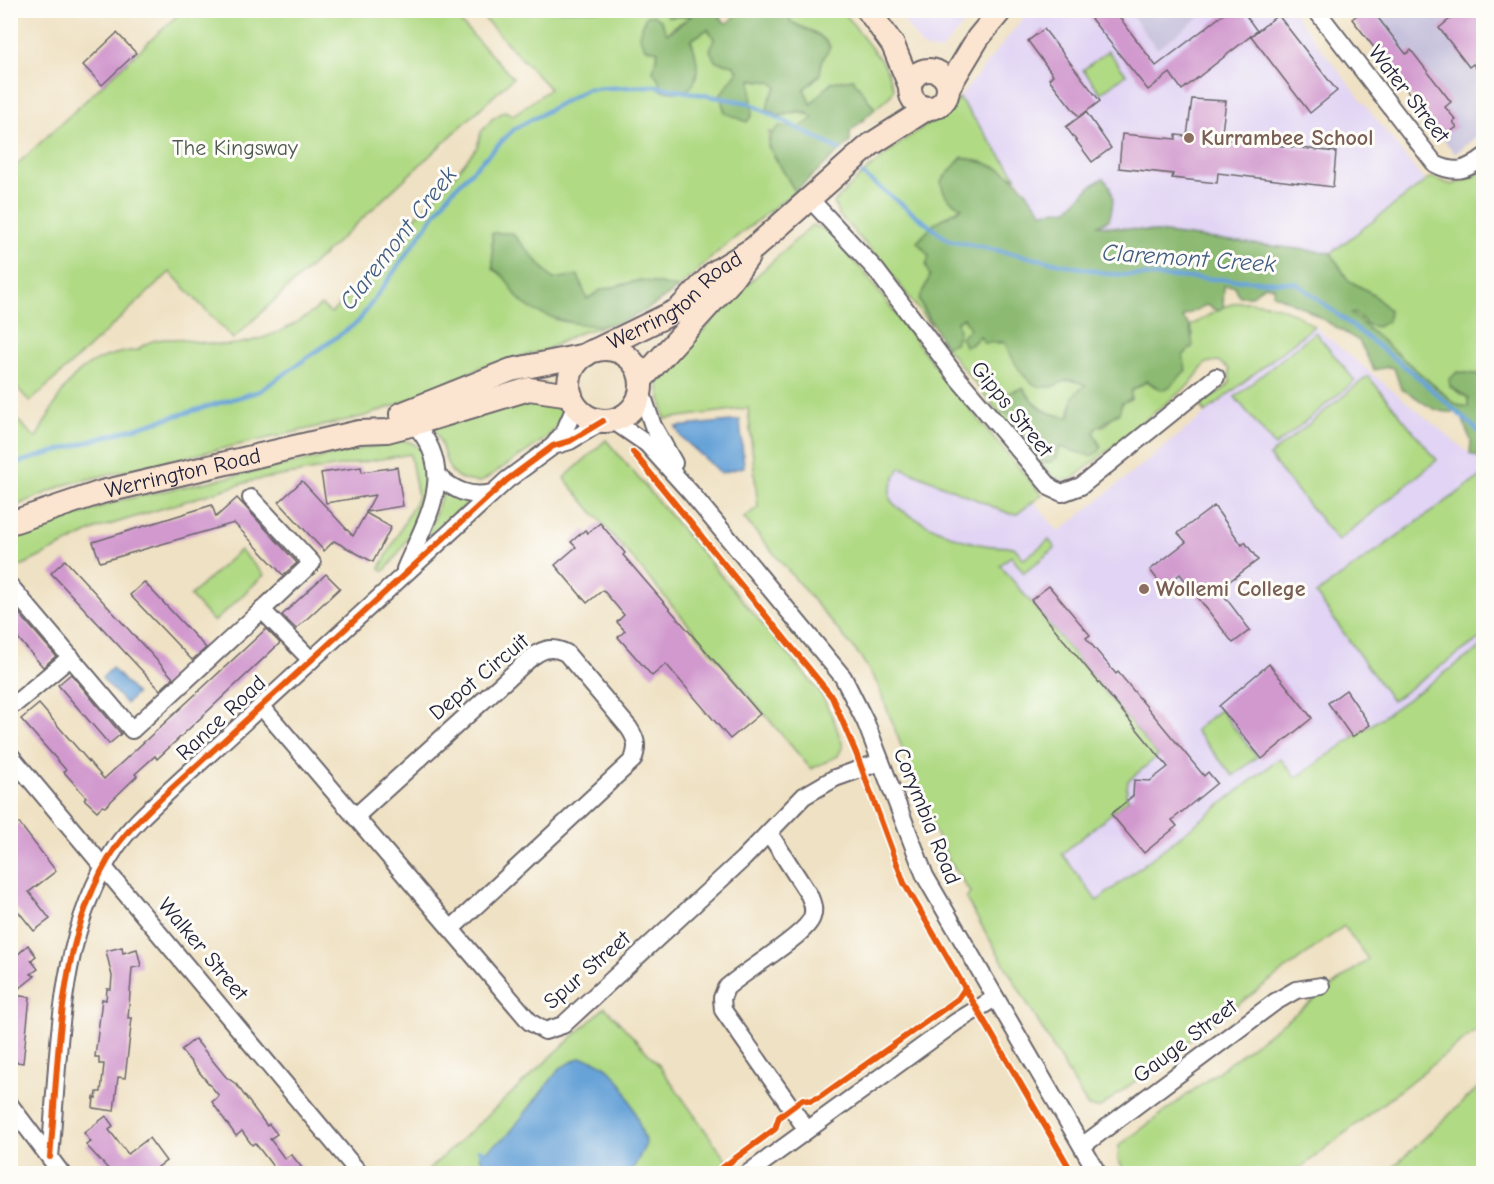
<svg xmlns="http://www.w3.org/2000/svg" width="1494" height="1184" font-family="'Comic Neue',sans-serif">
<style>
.built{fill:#e1d4f4}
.industrial{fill:#c5c0db}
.green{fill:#b1da85;stroke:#6a7e60;stroke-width:1.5}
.forest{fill:#8cba72;stroke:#576e56;stroke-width:1.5}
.water{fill:#67a3d8;stroke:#44628a;stroke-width:1.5}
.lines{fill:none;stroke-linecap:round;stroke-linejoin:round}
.stream{stroke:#67a3d8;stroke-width:4.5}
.building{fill:#d199ce}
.street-casing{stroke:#6a656b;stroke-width:20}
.secondary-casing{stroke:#6a656b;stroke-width:26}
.street{stroke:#fff;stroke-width:16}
.secondary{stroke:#fce5d0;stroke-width:22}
.cycleway-casing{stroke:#fdfcf7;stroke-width:10}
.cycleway{stroke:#e8590c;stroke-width:6}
.education-dot{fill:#8d6e63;stroke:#fdfcf7;stroke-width:2}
.labels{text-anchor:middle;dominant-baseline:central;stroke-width:6;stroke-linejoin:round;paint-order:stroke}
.street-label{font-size:22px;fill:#22223b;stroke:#fdfcf7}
.education-label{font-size:22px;font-weight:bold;fill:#785e54;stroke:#fdfcf7;text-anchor:start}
.park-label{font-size:22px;fill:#4d5951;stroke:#fdfcf7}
.water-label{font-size:24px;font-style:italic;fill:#415c82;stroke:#fdfcf7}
</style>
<rect width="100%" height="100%" fill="#fdfcf7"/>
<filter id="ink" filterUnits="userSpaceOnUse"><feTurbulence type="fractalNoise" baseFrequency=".0167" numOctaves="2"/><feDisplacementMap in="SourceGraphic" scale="12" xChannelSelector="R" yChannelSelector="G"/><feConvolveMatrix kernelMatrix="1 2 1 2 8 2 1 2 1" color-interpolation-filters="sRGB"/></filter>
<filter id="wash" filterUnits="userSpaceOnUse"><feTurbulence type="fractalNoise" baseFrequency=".008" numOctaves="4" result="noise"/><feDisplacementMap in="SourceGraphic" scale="24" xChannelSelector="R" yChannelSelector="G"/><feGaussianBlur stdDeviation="1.35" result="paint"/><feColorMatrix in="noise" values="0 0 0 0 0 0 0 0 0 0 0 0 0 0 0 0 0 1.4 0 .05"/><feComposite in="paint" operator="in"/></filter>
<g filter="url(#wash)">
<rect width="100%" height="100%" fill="#efe1c3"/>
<!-- built -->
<g class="built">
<polygon points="897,11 975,11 941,51 923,48"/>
<polygon points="1029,11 1128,11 1157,49 1208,11 1292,11 1425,182 1331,253 1047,219 959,98"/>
<polygon points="1314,326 1470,454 1483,459 1483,646 1296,779 1280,758 1025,957 948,859 933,828 877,683 860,656 744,518 758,507 748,408 940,389 1059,532"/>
</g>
<!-- industrial -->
<g class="industrial">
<polygon points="1128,11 1208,11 1157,49"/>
<polygon points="1363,11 1483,11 1483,131 1455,154 1352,20"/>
</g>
<!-- green -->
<g class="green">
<path d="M665 10 668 17 692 16 672 28 658 51 697 65 691 40 708 29 738 71 734 78 771 82 777 87 769 100 781 116C811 105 826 125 850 142L822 157 769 132 768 146 795 191 721 249 678 288 641 280 601 290 587 299 553 279 512 233 492 234 493 269C515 279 532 308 555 319 569 325 592 323 607 325L576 334 546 350 484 366 415 398 365 416 67 484 11 508 10 413 36 438C65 387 73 357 138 350 158 328 202 346 228 345 262 342 296 327 321 305L331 313 382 266 406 227 449 182 477 147 481 132 492 119 505 111 513 115 550 89 477 11Z"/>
<polygon points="182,11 450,11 513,78 233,339 170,272 30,402 11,381 11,170"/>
<path d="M790 11H843L885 66 894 89 891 95 875 109 853 79 832 82 811 105 804 89 820 75 821 63 830 46C817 29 808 32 790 21Z"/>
<polygon points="1108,51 1126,74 1101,93 1083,70"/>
<path d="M959 98 1017 178 981 161 962 207 935 223 929 256 930 276 919 300 931 326 882 262 839 215 834 203C857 177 883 156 911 135 929 122 946 118 959 98Z"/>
<polygon points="1483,170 1483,375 1457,372 1450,387 1468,398 1468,407 1457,405 1350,314 1355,313 1368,325 1373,294 1348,280 1331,253 1431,177 1452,185 1475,176"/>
<path d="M812 225 824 229 865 273 947 382 1042 495 1017 514H1010L900 467C896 476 888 488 890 498 893 511 952 537 967 541 982 546 998 547 1014 547L1024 559 1049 540 1055 548 1024 573 1011 556 1000 565 1158 756 1128 781 1126 795 1129 799 1062 854 1097 901 1280 758 1296 778 1483 646V1025L1294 1173H1126L1118 1159 1119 1146 1368 959 1344 926 1099 1108 1088 1107 966 899 970 892 948 859 933 828 877 683 860 656 744 518 758 507 748 408 665 419 658 384 665 370 750 282Z"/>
<path d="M1239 302C1273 302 1286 307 1314 326L1205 413 1199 403C1209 395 1223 394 1230 382L1229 369 1218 361 1206 363 1189 385 1072 479C1056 483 1049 474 1040 462H1050L1060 447 1079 453 1101 447 1094 433 1097 427 1106 425 1131 391 1147 381 1155 387 1183 356 1193 335 1190 326 1223 307Z"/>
<path d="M964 318 969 323 971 345 980 335 996 344 1004 342 1022 373 1051 387C1065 379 1072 379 1086 385L1070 406V417C1047 416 1036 407 1023 388L1004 412 1015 418 1009 425 945 346 955 343 957 321Z"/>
<polygon points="1315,332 1355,381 1275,446 1235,397"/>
<polygon points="1368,376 1437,460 1338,541 1269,456"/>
<path d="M534 400 556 404 563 412 557 426 547 438 481 482C437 482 451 452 433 427L508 403Z"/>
<path d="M402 440C463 452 408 547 384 571L380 568 418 497 410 454 251 481 96 529 11 571V538L118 501Z"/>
<polygon points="606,440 820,692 833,718 843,746 838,756 811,769 564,478"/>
<polygon points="1483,475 1483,636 1392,701 1316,594"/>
<polygon points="444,489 471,500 431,536 429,531"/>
<polygon points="240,550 264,575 214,622 190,596"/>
<polygon points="1220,710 1257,757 1233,776 1195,730"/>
<polygon points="605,1007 658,1064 727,1161 711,1174 424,1174"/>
<polygon points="1483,1083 1483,1173 1387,1173"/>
</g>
<!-- forest -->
<g class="forest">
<path d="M665 11H720L718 13 724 22 728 23 738 11H790V21C808 33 817 29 830 47L821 63 820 75 804 89 811 104 832 82 853 79 875 109 850 132V142L795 191 768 146 771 135 779 126 799 128 813 118C803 107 792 112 781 116L767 110 769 100 777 87 771 82 751 79 752 115 747 122 725 113 720 95 738 71 733 65 715 61 710 50 714 39 708 29 691 40C702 69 701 101 661 90L659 80 653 71 658 51 645 48 639 35 646 16 653 15 661 21 667 34 691 16 668 17Z"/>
<path d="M962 157C1010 168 1014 175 1042 212L1068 209 1091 186 1103 178C1116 190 1114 204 1109 220L1098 225 1331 253 1348 280 1373 294 1389 310 1388 321 1377 327 1368 325 1355 313 1351 314 1457 405 1468 407V398L1450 386 1449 380 1457 372 1483 375V459L1470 454 1471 441 1460 412C1429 415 1426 400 1401 389L1394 368 1388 367 1374 370 1359 341 1304 308 1273 294 1274 287 1264 285 1252 296H1239L1234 286H1224L1223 307 1218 311 1206 305 1182 317 1190 326 1193 346 1183 356 1186 370 1171 386 1162 390 1147 381 1131 391V399L1122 403 1119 413C1110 416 1107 424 1097 427L1094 433 1101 447 1099 452 1091 456 1060 447 1057 457 1050 462H1040L1009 425 1015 418 1004 412 1000 405 1010 392 1023 388C1035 407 1047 416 1070 417L1073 396 1085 385C1062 374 1068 384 1049 387 1026 391 1013 359 1004 342L984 343 980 336 971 345 965 346 961 337 970 329 964 318 957 321 959 332 955 343 945 346 919 300 930 276 926 266 929 256 917 242 935 223 962 208C949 200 943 197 941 181Z"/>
<path d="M492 233H512L553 279 578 275 587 299 601 290 641 280 678 288C658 302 633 322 607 325 586 328 539 317 523 303 510 292 510 277 493 269Z"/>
</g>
<!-- water -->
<g class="water">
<polygon points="740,420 744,467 721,473 681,437 676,427"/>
<polygon points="112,668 136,694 126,704 102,678"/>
<path d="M579 1058C621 1057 635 1112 646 1144L631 1173H490L479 1156 508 1135 560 1068Z"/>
</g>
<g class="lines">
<!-- stream -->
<g class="stream">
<polyline points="862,174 948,240 1109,274 1297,283 1413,373 1484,436"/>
<polyline points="10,465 260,391 358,322 450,193 514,129 587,89 654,86 749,103 840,150"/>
<polyline points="479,1150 488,1155"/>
</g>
</g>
<g id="blocks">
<!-- building -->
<g class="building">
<polygon points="1084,10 1114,10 1156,66 1229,10 1242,10 1257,31 1182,90 1170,73 1148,90"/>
<polygon points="1363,10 1372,10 1406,54 1411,50 1451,102 1445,107 1456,120 1453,122 1457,127 1443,137 1352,19"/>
<polygon points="1461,10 1484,10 1484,78 1473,64 1469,67 1439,28"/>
<polygon points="1278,15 1337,91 1310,113 1251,36"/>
<polygon points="1044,29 1100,101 1079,117 1049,79 1053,75 1028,41"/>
<polygon points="117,33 136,53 102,85 83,65"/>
<polygon points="1192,99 1226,101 1221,139 1336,152 1333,187 1218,173 1217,183 1172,178 1173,174 1119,168 1122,134 1176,139 1176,135 1187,136"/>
<polygon points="1086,112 1111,148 1092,162 1066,127"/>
<polygon points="361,467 362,472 397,467 403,506 366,512 375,495 326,503 321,473"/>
<polygon points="302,481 353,536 366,513 391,527 373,562 334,541 324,551 279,502"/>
<polygon points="237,498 297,563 283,575 234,523 100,562 93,542 212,505 216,517"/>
<polygon points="1214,506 1242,545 1245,542 1258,560 1219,589 1250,630 1233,643 1180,574 1163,587 1150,570 1186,542 1178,533"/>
<polygon points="600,523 625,553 623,555 760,714 730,739 666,664 652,676 618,637 625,631 617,622 624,615 603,590 587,603 555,565 576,547 571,542 585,530 588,533"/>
<polygon points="65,560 173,678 160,690 51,573"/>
<polygon points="326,574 340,588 296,629 282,615"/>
<polygon points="144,582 206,648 192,660 130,595"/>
<polygon points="1049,586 1090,635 1086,638 1116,674 1118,672 1204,776 1208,772 1217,783 1172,820 1177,826 1144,853 1111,814 1133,796 1134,780 1150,781 1168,767 1031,600"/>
<polygon points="10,603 56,656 43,667 10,629"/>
<polygon points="266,629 280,643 157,759 155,756 135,774 137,776 105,807 102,806 97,811 84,799 86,797 64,772 66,770 21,719 39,704 104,779"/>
<polygon points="1269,664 1312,718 1262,759 1219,706"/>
<polygon points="71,674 121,734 109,744 58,685"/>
<polygon points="1346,690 1370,725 1352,737 1328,703"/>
<polygon points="19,823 56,871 29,892 50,919 34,931 10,901 10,829"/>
<polygon points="28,945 36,956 31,960 38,969 31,974 35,976 20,988 10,977 10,962"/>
<polygon points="122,947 123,953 137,949 141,966 132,968 128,1018 132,1018 125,1078 118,1077 114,1111 93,1108 94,1097 96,1098 97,1092 101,1092 104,1064 99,1064 99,1057 95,1057 102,999 106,1000 107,989 111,989 112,976 106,951"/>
<polygon points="10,995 30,997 23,1063 10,1061"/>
<polygon points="195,1039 226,1077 236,1084 267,1126 269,1124 277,1134 270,1139 285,1159 291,1154 306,1173 278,1173 255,1143 252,1145 242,1131 236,1136 212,1102 219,1096 181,1050"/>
<polygon points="106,1116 113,1126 109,1130 128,1154 149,1138 166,1161 150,1173 112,1173 86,1145 91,1142 84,1133"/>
</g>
</g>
</g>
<g filter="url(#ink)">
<use href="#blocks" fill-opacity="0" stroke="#6a656b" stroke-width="1.5"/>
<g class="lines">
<defs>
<g id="street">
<path d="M1316 10 1435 164C1455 174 1466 171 1484 157"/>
<polyline points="809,198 876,270 956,376 1051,488 1062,493 1081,486 1216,377"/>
<polyline points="641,391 653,426 674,463"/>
<polyline points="612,420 647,444 691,493 843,677 866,723 925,876 1098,1174"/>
<polyline points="553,446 564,432 576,405"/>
<path d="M437 476C455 490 468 498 492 493"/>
<polyline points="251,498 312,563 262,610"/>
<path d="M405 569C426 519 459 472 414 424"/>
<polyline points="11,587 132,730 262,610 311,660"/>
<polyline points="16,703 71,657"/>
<polyline points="261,706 530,1022 545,1031 563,1025 743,859 804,796 835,778 880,762"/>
<polyline points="10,755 360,1174"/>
<path d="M356 816 527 661C540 650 550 645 566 653L629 728C637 740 638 747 633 760L451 929"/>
<path d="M769 833 809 895C812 902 815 909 812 917 807 935 743 972 726 988L722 998 723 1010 807 1130"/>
<polyline points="10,1105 62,1174"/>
<polyline points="1082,1146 1275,1002 1296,990 1321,986"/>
<path d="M50 1157C60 1055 56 936 116 847 131 826 151 808 169 791L507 480 553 446 570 441 603 421"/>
<polyline points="747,1174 956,1022 995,998"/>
</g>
<g id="secondary">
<polyline points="868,10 893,45 910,86"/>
<circle cx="929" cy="89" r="19"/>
<polyline points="948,88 978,38 1001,10"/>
<circle cx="605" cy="385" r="36"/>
<path id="s1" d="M596 350 678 310 715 272 754 248 870 145 928 108"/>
<polyline points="641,380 729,283 748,257"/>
<polyline points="401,414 511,370 586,355"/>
<path id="s2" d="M10 523 102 492 359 432 387 431 414 424 529 389 571 395"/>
</g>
</defs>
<!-- street casing -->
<use href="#street" class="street-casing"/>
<!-- secondary casing -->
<use href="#secondary" class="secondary-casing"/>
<!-- street -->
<use href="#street" class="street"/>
<!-- secondary -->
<use href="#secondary" class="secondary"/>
<defs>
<g id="cycleway">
<polyline points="633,452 832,697 856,753 904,883 1073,1174"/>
<path d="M50 1157C60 1055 56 936 116 847 131 826 151 808 169 791L507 480 553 446 570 441 603 421"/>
<polyline points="714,1174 775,1129 779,1117 803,1099 810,1101 820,1097 958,999 964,990"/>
</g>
</defs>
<!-- cycleway casing -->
<use href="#cycleway" class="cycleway-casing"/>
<!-- cycleway -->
<use href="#cycleway" class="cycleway"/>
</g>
</g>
<!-- markers -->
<g class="education-dot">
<circle cx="1189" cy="138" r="6"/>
<circle cx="1144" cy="589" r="6"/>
</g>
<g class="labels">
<!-- street labels -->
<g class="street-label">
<text transform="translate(1409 94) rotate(52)">Water Street</text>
<text stroke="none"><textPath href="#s1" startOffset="94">Werrington Road</textPath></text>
<text transform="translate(1012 409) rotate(51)">Gipps Street</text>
<text stroke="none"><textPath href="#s2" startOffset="180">Werrington Road</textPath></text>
<text transform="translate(479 677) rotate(-40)">Depot Circuit</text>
<text transform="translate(221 718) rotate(-43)">Rance Road</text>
<text transform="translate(927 816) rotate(68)">Corymbia Road</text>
<text transform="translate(203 949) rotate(50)">Walker Street</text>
<text transform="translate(587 970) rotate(-41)">Spur Street</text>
<text transform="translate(1185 1041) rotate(-37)">Gauge Street</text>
</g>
<!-- education labels -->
<g class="education-label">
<text x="1201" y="138">Kurrambee School</text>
<text x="1156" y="589">Wollemi College</text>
</g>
<!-- park labels -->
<g class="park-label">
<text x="235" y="148">The Kingsway</text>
</g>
<!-- water labels -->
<g class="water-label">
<text transform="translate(398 238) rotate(-52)">Claremont Creek</text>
<text transform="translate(1189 258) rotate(4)">Claremont Creek</text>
</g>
</g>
<!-- margin -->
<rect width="1494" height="1184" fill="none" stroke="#fdfcf7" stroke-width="36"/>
</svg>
